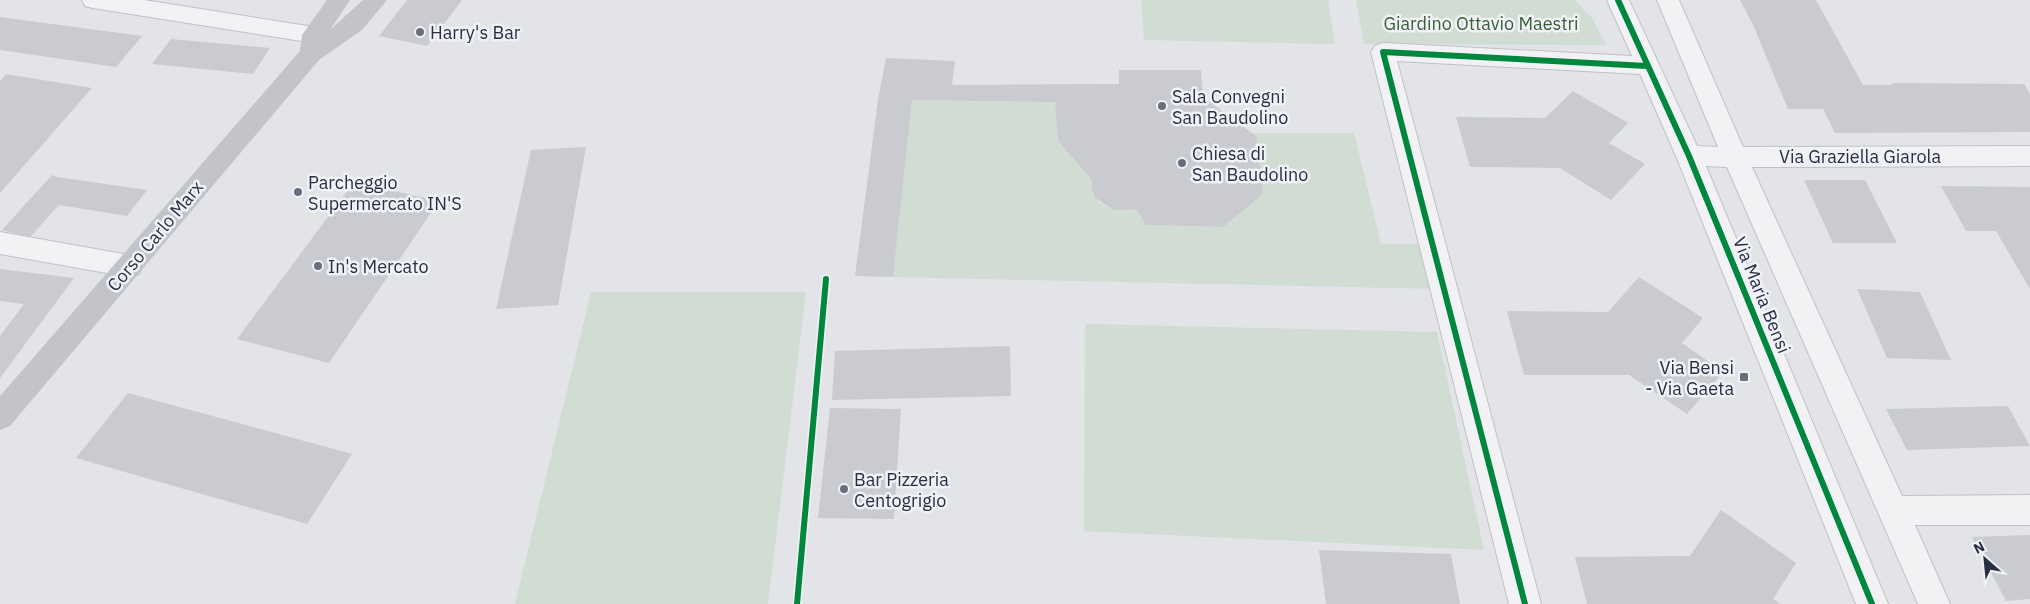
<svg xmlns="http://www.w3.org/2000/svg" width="2030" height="604" font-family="'IBM Plex Sans',sans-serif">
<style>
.green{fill:#d1dcd3}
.building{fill:#c9cbd0}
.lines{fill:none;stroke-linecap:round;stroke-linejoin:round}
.street-casing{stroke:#bfc1c6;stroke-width:2}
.street{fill:#f2f2f4;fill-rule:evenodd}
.secondary{fill:#c3c4ca;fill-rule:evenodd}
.cycleway-casing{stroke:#f0f2f7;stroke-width:9}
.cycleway{stroke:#00873e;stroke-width:6}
.poi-dot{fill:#696e7d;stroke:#f0f2f7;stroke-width:2}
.labels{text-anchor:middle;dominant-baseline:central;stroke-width:5;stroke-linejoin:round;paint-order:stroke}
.park-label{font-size:18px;fill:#375f34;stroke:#f0f2f7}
.poi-label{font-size:18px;fill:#282e43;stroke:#f0f2f7;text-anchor:start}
.street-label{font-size:18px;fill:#282e43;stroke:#f0f2f7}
</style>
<rect width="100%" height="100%" fill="#e2e4e8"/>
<!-- green -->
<g class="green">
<polygon points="1141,0 1328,0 1335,44 1144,40"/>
<polygon points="1356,0 1575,0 1592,18 1606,45 1364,44"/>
<path d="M912 100 1055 102 1058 141 1092 180C1085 205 1119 213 1137 210L1146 225 1223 227 1252 133H1354L1381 244H1425L1437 289 893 277Z"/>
<polygon points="591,292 806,292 768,604 515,604"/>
<polygon points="1085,324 1437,332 1484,550 1084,531"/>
</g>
<!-- building -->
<g class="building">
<polygon points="407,0 462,0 427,46 379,36"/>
<polygon points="1740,0 1816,0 1863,85 1892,85 1891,83 2024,84 2030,94 2030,132 1835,133 1823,109 1788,109 1754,27"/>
<polygon points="0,17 142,36 116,67 0,50"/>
<polygon points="171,39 270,48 253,74 152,64"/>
<polygon points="886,58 955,61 952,85 1119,84 1119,70 1201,70 1203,97 1256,136 1263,194 1223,227 1146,225 1137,210 1114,210 1095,198 1091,188 1092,180 1058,141 1055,102 912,100 893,277 855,276 878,100"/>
<polygon points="6,74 92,88 0,193 0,81"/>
<polygon points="1573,91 1628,123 1609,143 1645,164 1611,200 1560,168 1470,167 1456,117 1545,118"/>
<polygon points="586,147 558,305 496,309 531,150"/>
<polygon points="52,175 57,177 147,190 127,216 59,205 30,237 2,230"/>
<polygon points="1804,180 1865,180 1897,243 1833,243"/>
<polygon points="354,182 439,201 329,363 237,339"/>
<polygon points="1941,186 2030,187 2030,289 1996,231 1966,231"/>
<polygon points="0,269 74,278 0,378 0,336 24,304 0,301"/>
<polygon points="1639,277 1703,318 1682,343 1723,372 1687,414 1629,375 1524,375 1507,311 1608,312"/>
<polygon points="1857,289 1920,292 1951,360 1887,358"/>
<polygon points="1010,346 1011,396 832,400 835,351"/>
<polygon points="128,393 352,454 307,524 76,458"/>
<polygon points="2008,406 2030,446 1907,450 1886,409"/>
<polygon points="830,408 901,409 894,519 818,518"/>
<polygon points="1721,510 1796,563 1773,599 1780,604 1587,604 1575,557 1690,556"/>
<polygon points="2030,535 2030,599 2006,601 1972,537"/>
<polygon points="1319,550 1451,554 1460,604 1326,604"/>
</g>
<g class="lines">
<defs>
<g id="street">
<polygon points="82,0 144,0 314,27 322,29 326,35 322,41 314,43 93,8 85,6"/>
<polygon points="1607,0 1629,0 1697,146 1718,147 1657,0 1679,0 1743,147 2030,146 2030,166 1752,167 1902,496 2030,495 2030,525 1915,525 1950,604 1918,604 1727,167 1706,166 1888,604 1856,604 1676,156 1640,74 1397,61 1541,604 1509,604 1371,52 1375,46 1383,43 1632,56"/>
<polygon points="0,232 129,255 139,258 142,266 139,274 129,277 0,254"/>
</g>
</defs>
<!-- street casing -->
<use href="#street" class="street-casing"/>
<!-- street -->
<use href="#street" class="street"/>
<!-- secondary -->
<polygon class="secondary" points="327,0 350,0 330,30 363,0 387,0 362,30 319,60 10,426 0,430 0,396 300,51 302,35"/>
<defs>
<g id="cycleway">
<polyline points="1618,0 1689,156 1872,604"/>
<polyline points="797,604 826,279"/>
<polyline points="1525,604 1383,52 1647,66"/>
</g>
</defs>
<!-- cycleway casing -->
<use href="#cycleway" class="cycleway-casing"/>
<!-- cycleway -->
<use href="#cycleway" class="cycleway"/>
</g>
<!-- markers -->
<g class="poi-dot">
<circle cx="420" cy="32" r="5"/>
<circle cx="1162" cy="106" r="5"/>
<circle cx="1182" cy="163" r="5"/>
<circle cx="298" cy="192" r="5"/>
<circle cx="318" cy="266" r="5"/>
<rect x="1739" y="372" width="10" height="10" rx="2.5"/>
<circle cx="844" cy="489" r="5"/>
</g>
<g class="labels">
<!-- park labels -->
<g class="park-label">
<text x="1481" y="23">Giardino Ottavio Maestri</text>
</g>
<!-- poi labels -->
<g class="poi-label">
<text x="430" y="32">Harry's Bar</text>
<text x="1172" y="96">Sala Convegni<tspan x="1172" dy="21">San Baudolino</tspan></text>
<text x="1192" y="153">Chiesa di<tspan x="1192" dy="21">San Baudolino</tspan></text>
<text x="308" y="182">Parcheggio<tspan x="308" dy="21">Supermercato IN'S</tspan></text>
<text x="328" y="266">In's Mercato</text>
<text x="1734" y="367" text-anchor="end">Via Bensi<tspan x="1734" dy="21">- Via Gaeta</tspan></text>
<text x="854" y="479">Bar Pizzeria<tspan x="854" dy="21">Centogrigio</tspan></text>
</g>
<!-- street labels -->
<g class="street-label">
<text x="1860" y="156">Via Graziella Giarola</text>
<text transform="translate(155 236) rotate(-50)">Corso Carlo Marx</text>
<text transform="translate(1762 295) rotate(68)">Via Maria Bensi</text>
</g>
</g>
<!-- north arrow -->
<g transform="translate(1985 559) rotate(333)" stroke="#f0f2f7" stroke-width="4" paint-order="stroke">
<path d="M0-4L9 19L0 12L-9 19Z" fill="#282e43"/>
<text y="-8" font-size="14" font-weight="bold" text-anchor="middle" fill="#282e43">N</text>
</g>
</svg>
